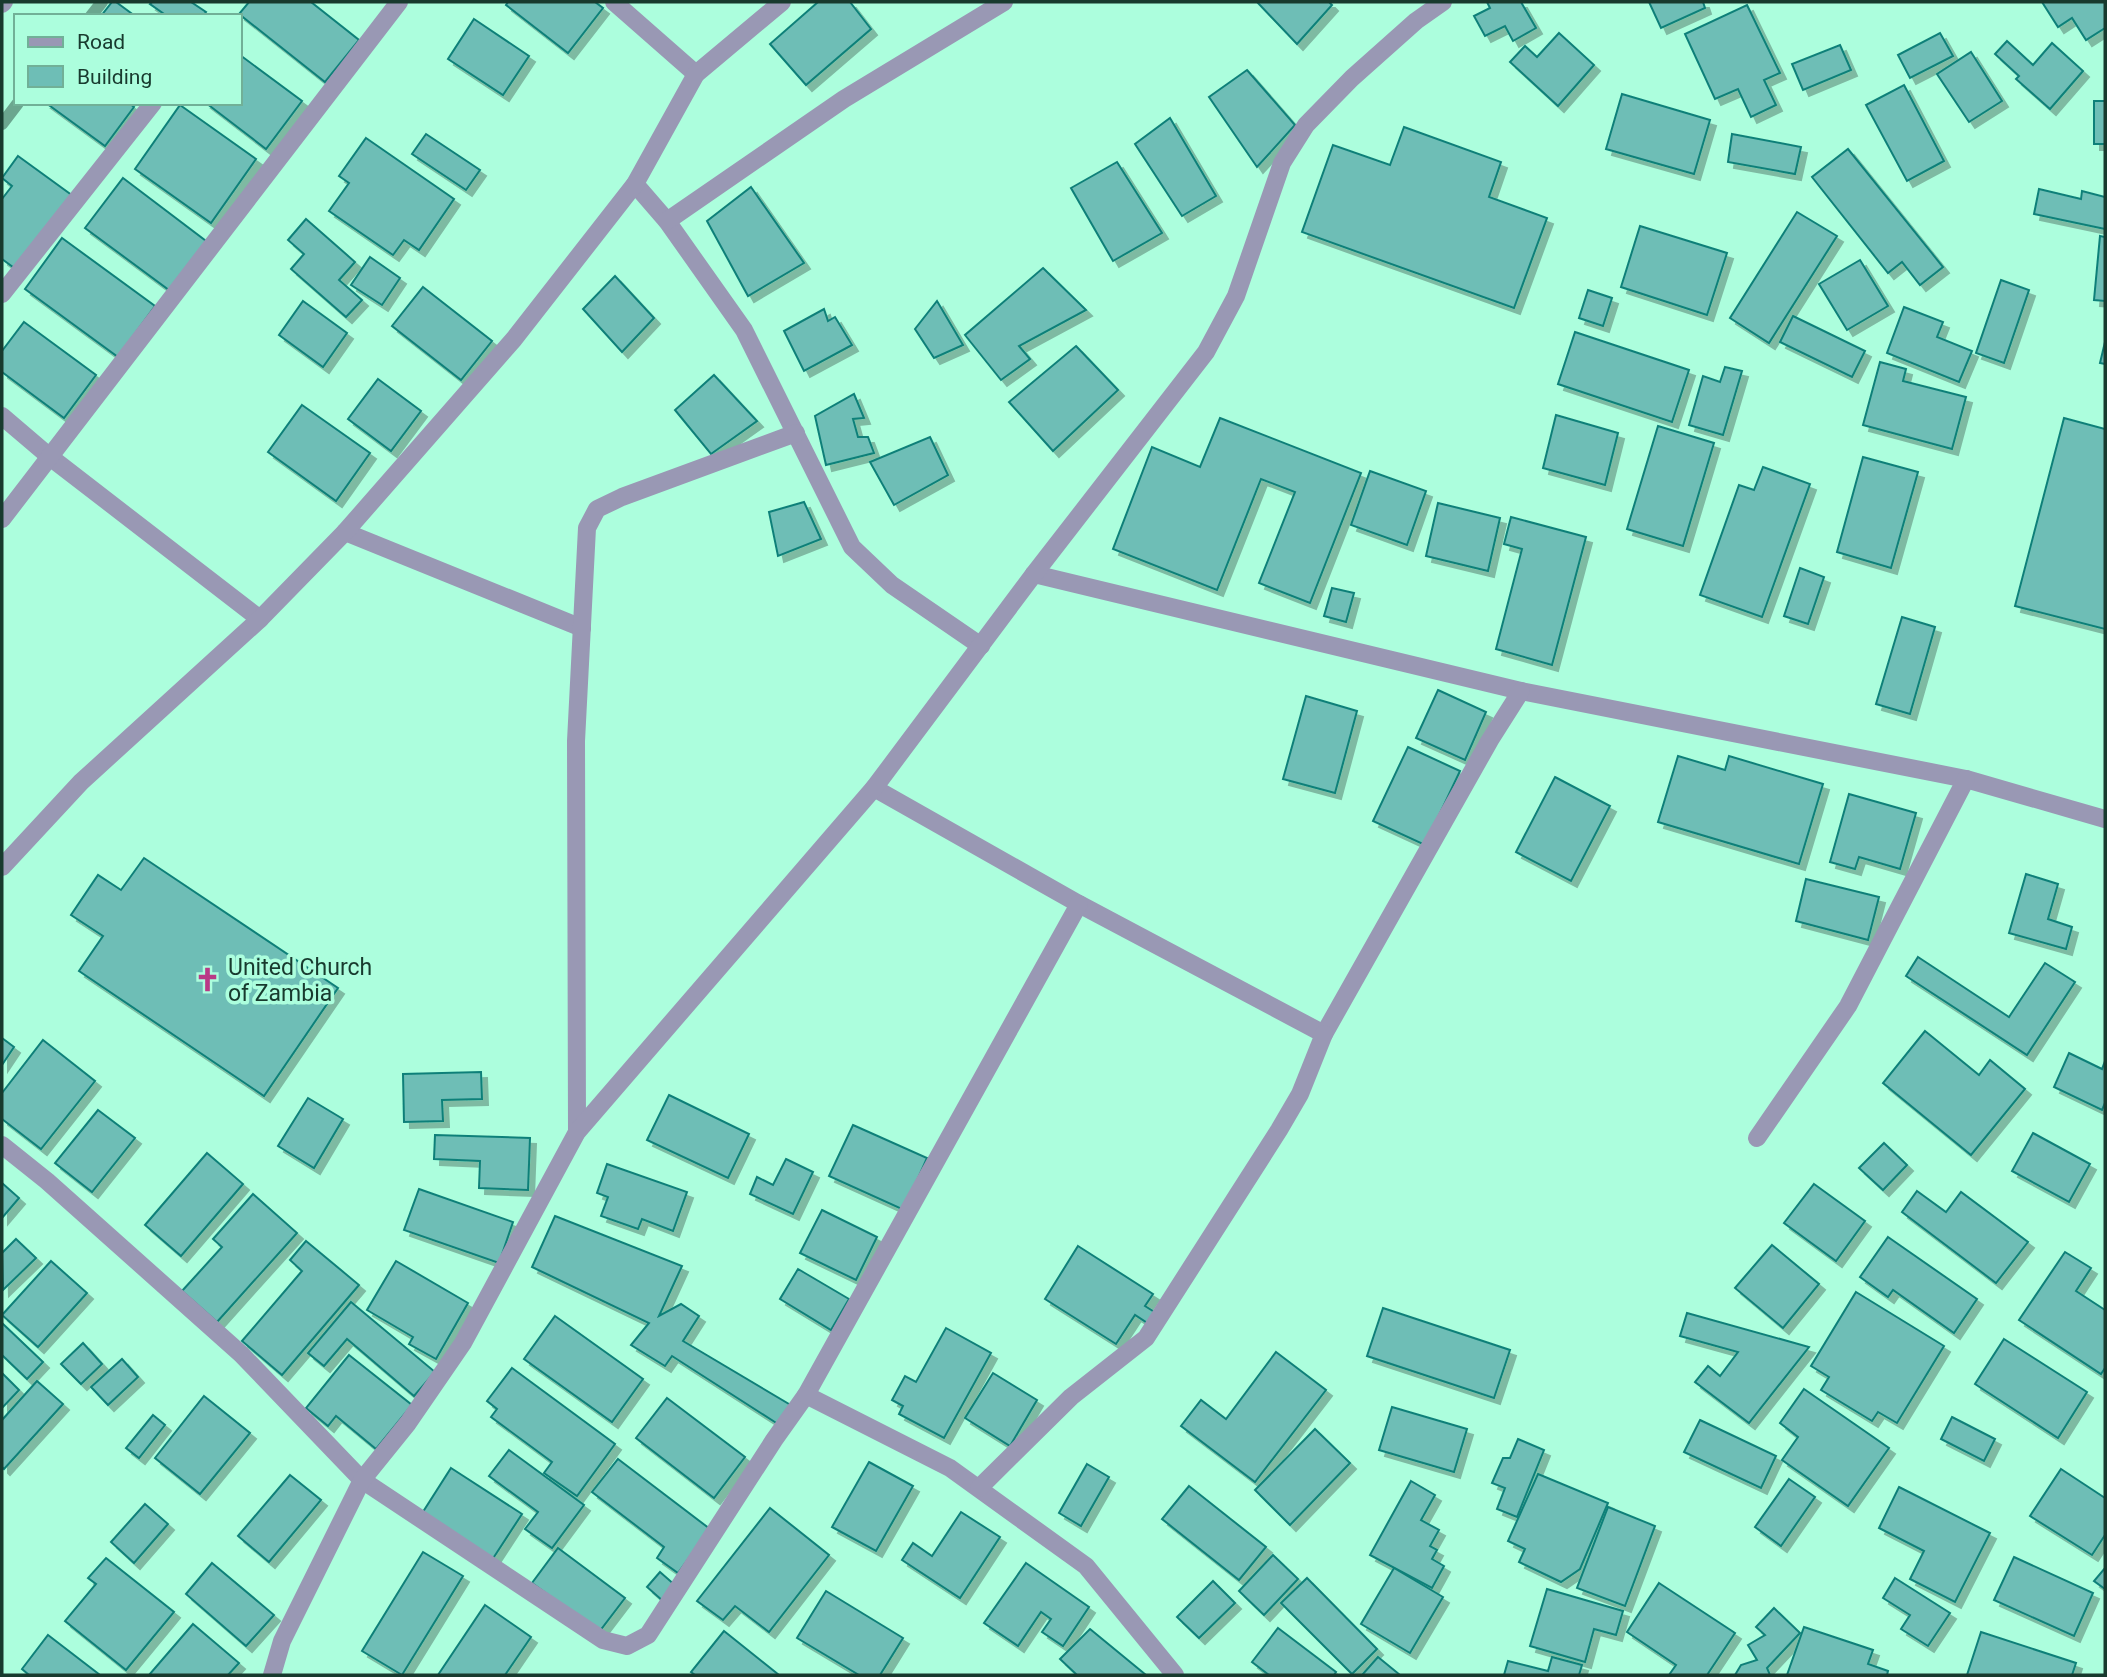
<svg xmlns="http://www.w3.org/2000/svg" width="2107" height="1677" font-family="Roboto,sans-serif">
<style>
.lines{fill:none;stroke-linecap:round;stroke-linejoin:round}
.stream{stroke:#6ba68f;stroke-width:12}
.building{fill:#6ebeb6;stroke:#118079;stroke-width:2;filter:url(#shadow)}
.minor{stroke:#9998b4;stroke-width:18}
.labels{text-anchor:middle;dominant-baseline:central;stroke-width:7;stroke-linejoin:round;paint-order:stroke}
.poi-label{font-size:23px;fill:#183a2e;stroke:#acfedd;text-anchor:start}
</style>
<defs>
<filter id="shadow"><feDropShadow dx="6" dy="6" stdDeviation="0" flood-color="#0004"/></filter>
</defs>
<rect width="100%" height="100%" fill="#acfedd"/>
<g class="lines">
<!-- stream -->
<g class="stream">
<polyline points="91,16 102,2"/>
<polyline points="2,124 18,103"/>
</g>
</g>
<!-- building -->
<g class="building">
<polygon points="112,2 116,2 135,16 101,16"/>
<polygon points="152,2 191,2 206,12 203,16 167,16 150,4"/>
<polygon points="249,2 311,2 359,40 325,82 239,14"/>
<polygon points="508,2 595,2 603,8 568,53 506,5"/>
<polygon points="818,2 850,2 871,29 806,85 770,44"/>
<polygon points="1257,2 1329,2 1332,5 1297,44"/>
<polygon points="1487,2 1521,2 1536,28 1513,41 1505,26 1485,36 1474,16 1490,8"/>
<polygon points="1649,2 1703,2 1705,8 1661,28"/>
<polygon points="2042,2 2105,2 2105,28 2086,40 2072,18 2058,27"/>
<polygon points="1747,5 1780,73 1764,80 1776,105 1751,117 1738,89 1715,99 1685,34"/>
<polygon points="474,19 529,56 503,95 448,59"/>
<polygon points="1559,33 1594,65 1558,106 1510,62 1525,46 1537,57"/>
<polygon points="1940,33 1953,56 1910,78 1898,55"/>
<polygon points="2007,41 2033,65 2052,43 2083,71 2050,109 2016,79 2019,76 1995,54"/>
<polygon points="1840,45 1851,70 1803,90 1792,64"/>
<polygon points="1971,52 2002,101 1969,122 1937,74"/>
<polygon points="240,55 302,101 266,149 206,103 240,103"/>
<polygon points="1247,70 1295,125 1257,167 1209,97"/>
<polygon points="1904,85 1944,161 1907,181 1866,105"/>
<polygon points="1622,94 1710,120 1694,174 1606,149"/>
<rect x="2094" y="101" width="11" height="43"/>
<polygon points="46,103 129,103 134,107 105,146"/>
<polygon points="180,105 256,159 211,223 135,169"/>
<polygon points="1170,118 1216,196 1182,216 1135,144"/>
<polygon points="1404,127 1501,162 1489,197 1547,218 1514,308 1302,232 1333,145 1390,165"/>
<polygon points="426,134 480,170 466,190 412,154"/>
<polygon points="1732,134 1801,147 1795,174 1728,162"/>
<polygon points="366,138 454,199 419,250 404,240 393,255 329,211 349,183 339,176"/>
<polygon points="1848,149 1943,267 1920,285 1902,262 1888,273 1812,177"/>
<polygon points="18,156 73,196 17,270 2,259 2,199 12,186 2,178"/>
<polygon points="1117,162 1162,233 1113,261 1071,188"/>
<polygon points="123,178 210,244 173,293 85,228"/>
<polygon points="751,187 804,263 748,296 707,221"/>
<polygon points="2039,189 2081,199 2082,191 2105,197 2105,229 2034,214"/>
<polygon points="1797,212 1837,236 1769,343 1730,318"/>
<polygon points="306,219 355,262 339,280 362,300 346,317 291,269 304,254 288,240"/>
<polygon points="1640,226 1727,253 1707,315 1621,287"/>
<polygon points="2100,236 2105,237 2105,301 2094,300"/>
<polygon points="62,238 155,306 118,357 25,289"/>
<polygon points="370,257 400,278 382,305 351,285"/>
<polygon points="1860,260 1888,306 1847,330 1819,284"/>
<polygon points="1043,268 1086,310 1019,346 1030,359 1001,380 965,335"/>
<polygon points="615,276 654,318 622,352 583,309"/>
<polygon points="2001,280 2029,290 2004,363 1976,353"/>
<polygon points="423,287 492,341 461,380 392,326"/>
<polygon points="1588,290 1612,298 1603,326 1579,318"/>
<polygon points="303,301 347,333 323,367 279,335"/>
<polygon points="937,301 963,345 934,358 915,329"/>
<polygon points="1904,307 1943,322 1937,337 1972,351 1959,382 1887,353"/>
<polygon points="824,309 828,321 835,317 852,345 804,371 784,331"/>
<polygon points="1793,316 1865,351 1852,377 1780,342"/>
<polygon points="24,322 96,375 64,418 2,372 2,351"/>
<polygon points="1575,332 1689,370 1672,422 1558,384"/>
<polygon points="2105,342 2105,364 2100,363"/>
<polygon points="1076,346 1118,390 1053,451 1009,402"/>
<polygon points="1880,362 1906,369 1903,381 1966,397 1952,449 1863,425"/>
<polygon points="1725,367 1742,371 1723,435 1689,425 1703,376 1720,382"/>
<polygon points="714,375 757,421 711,454 675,410"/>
<polygon points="378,379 421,411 391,451 348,419"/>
<polygon points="854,394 864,418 853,419 858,437 868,437 874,453 826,465 815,416"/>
<polygon points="302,405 370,453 336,501 268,452"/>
<polygon points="1556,415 1618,433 1605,485 1543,468"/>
<polygon points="1220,418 1361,473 1310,603 1259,583 1295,492 1261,479 1217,590 1113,549 1152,447 1200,467"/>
<polygon points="2064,418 2105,429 2105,629 2015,606"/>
<polygon points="1658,426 1714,443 1683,546 1627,529"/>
<polygon points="930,437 948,475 894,505 870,462"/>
<polygon points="1863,457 1918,472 1891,568 1837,552"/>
<polygon points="1763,467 1810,484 1762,617 1700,595 1739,485 1754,490"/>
<polygon points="1370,471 1426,491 1407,545 1351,525"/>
<polygon points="804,502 821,539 778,556 769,512"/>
<polygon points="1438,503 1500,518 1488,571 1426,556"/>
<polygon points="1511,517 1586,537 1552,665 1496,649 1522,549 1504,544"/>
<polygon points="1800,568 1824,577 1808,624 1784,616"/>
<polygon points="1332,588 1354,593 1346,622 1324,616"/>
<polygon points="1902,617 1935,627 1910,714 1876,704"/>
<polygon points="1438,690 1486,712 1465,760 1416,738"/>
<polygon points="1306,696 1357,711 1335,793 1283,779"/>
<polygon points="1408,747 1460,771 1425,845 1373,821"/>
<polygon points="1678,756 1725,770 1729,756 1823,784 1799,864 1658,822"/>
<polygon points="1555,777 1610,806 1571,881 1516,852"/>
<polygon points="1849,794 1916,813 1900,869 1859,857 1855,869 1830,862"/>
<polygon points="144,858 338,988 264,1096 79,971 103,936 71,915 98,875 121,890"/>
<polygon points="2026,874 2058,884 2048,919 2072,927 2066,949 2009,933"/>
<polygon points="1806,879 1879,897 1868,940 1796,921"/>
<polygon points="1918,957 2009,1017 2045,963 2075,982 2027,1055 1906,976"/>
<polygon points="1925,1031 1979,1075 1990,1060 2025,1089 1971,1155 1883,1083"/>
<polygon points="2,1038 14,1047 2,1065"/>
<polygon points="43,1040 95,1081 41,1149 2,1119 2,1093"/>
<polygon points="2069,1053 2102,1069 2105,1061 2105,1103 2102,1110 2054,1087"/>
<polygon points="481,1072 482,1099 442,1100 443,1121 404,1122 403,1074"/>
<polygon points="669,1095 749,1134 728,1178 647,1140"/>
<polygon points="308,1098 343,1119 314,1168 278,1146"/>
<polygon points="98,1110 135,1138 92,1192 55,1163"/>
<polygon points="853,1125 927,1158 904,1210 829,1176"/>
<polygon points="2033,1133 2090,1164 2069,1202 2012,1171"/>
<polygon points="435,1135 530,1138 528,1190 479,1188 480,1161 434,1159"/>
<polygon points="1884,1143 1907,1165 1883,1190 1859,1168"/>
<polygon points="207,1153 243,1184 181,1256 145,1225"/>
<polygon points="786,1159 813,1172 793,1214 750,1194 757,1177 773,1185"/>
<polygon points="607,1164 687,1192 673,1231 642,1219 638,1229 601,1216 608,1197 597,1193"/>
<polygon points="2,1183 19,1198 2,1218"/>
<polygon points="1814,1184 1865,1221 1836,1261 1784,1223"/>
<polygon points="419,1189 513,1222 499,1263 404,1230"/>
<polygon points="1917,1191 1946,1212 1961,1192 2028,1242 1996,1283 1902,1212"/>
<polygon points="253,1194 297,1233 217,1322 182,1291 222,1247 213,1239"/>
<polygon points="822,1210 877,1237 856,1280 800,1253"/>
<polygon points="555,1216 682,1266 659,1316 681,1304 699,1316 683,1341 794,1407 781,1426 672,1356 665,1366 631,1345 649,1323 532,1267"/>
<polygon points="1888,1237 1977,1299 1954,1333 1893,1290 1888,1297 1860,1277"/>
<polygon points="16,1239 36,1258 3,1290 2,1253"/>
<polygon points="306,1241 359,1285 282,1375 242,1341 302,1271 290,1260"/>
<polygon points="1772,1245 1819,1284 1783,1328 1735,1288"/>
<polygon points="1078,1246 1153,1294 1145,1306 1156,1313 1149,1324 1135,1315 1116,1344 1045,1299"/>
<polygon points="2065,1252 2091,1268 2076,1291 2105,1310 2105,1368 2101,1374 2019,1320"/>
<polygon points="51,1261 87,1293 38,1347 2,1315"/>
<polygon points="396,1261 468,1303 436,1359 409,1344 413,1337 367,1310"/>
<polygon points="798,1269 849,1299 831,1330 780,1299"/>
<polygon points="1856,1292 1944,1346 1897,1423 1878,1412 1872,1421 1821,1390 1829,1377 1811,1366"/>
<polygon points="351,1302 435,1372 414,1396 347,1339 324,1366 308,1353"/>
<polygon points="1383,1308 1510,1350 1494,1398 1367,1356"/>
<polygon points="1687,1313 1809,1347 1749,1423 1695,1382 1708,1366 1720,1376 1738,1352 1680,1336"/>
<polygon points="555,1316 643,1379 612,1422 524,1359"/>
<polygon points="2,1323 43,1362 27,1379 2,1355"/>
<polygon points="946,1328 991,1353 944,1438 899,1414 903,1406 892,1400 905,1376 916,1382"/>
<polygon points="2004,1339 2087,1392 2058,1438 1975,1384"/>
<polygon points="83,1343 102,1364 81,1384 61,1364"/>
<polygon points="1276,1352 1326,1390 1255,1482 1181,1426 1201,1400 1226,1419"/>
<polygon points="349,1355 412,1405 376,1449 336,1416 328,1426 306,1408"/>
<polygon points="122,1359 138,1377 108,1405 91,1387"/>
<polygon points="512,1368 615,1444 577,1496 544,1473 552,1462 491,1417 497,1409 487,1401"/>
<polygon points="2,1373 19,1390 2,1408"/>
<polygon points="993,1373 1037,1400 1010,1446 965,1418"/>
<polygon points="37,1381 63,1404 4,1469 2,1467 2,1420"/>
<polygon points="1804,1389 1889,1448 1848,1506 1782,1460 1798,1437 1780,1423"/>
<polygon points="204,1396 250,1433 200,1494 155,1458"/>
<polygon points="667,1398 745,1457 714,1498 636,1438"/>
<polygon points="1392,1407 1467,1429 1454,1472 1379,1450"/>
<polygon points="153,1415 165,1425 139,1458 126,1448"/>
<polygon points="1952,1417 1995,1439 1984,1461 1941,1439"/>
<polygon points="1700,1420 1776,1456 1761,1488 1684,1452"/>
<polygon points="1315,1429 1350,1463 1290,1525 1255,1490"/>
<polygon points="1518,1439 1544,1450 1517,1517 1497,1509 1505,1488 1492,1483 1503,1458 1510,1458"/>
<polygon points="509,1450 584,1505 552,1548 525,1529 538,1512 489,1476"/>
<polygon points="618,1459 710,1529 678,1573 657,1558 664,1547 592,1492"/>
<polygon points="869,1462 913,1486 876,1551 832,1527"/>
<polygon points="1087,1464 1109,1477 1081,1526 1059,1513"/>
<polygon points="451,1468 522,1514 492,1560 421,1515"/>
<polygon points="2061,1469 2105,1498 2105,1535 2092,1555 2030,1516"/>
<polygon points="1538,1474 1608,1503 1580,1569 1561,1582 1519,1562 1525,1549 1508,1541"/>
<polygon points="290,1475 321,1500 269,1562 238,1536"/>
<polygon points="1789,1479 1815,1497 1781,1546 1755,1527"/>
<polygon points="1411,1481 1435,1495 1421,1520 1439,1530 1430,1546 1437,1550 1432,1559 1444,1566 1432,1588 1370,1555"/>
<polygon points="1189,1486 1266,1547 1239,1580 1162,1519"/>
<polygon points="1899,1487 1990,1533 1955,1602 1910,1579 1924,1551 1879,1528"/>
<polygon points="145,1504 168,1524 134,1563 111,1542"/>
<polygon points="1608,1507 1655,1526 1625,1606 1577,1588"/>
<polygon points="770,1508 829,1555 769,1632 735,1606 723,1620 697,1601"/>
<polygon points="961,1512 1000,1537 960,1598 902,1560 913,1543 932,1556"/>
<polygon points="558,1548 625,1598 599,1632 532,1583"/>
<polygon points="423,1552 463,1576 402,1675 362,1651"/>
<polygon points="1273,1555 1298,1579 1264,1615 1239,1591"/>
<polygon points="2014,1557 2093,1593 2074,1636 1994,1600"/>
<polygon points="106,1558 174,1612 126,1670 65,1621 96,1584 88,1578"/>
<polygon points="212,1563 274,1615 246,1646 186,1594"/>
<polygon points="1026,1563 1089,1607 1063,1646 1042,1632 1051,1619 1041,1612 1018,1646 984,1623"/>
<polygon points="1394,1568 1443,1597 1410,1653 1361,1624"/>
<polygon points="2105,1568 2105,1589 2094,1581"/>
<polygon points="660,1572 676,1586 663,1601 647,1587"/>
<polygon points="1307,1578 1377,1649 1352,1674 1281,1603"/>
<polygon points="1895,1578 1950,1613 1928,1646 1901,1629 1910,1615 1883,1598"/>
<polygon points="1213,1581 1235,1603 1199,1638 1177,1617"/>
<polygon points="1659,1583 1735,1633 1707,1675 1669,1675 1676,1665 1627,1632"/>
<polygon points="1547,1589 1623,1611 1616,1635 1594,1629 1585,1662 1530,1646"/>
<polygon points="826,1591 903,1638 880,1675 859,1675 797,1638"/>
<polygon points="485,1605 531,1637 505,1675 438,1675"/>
<polygon points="1774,1608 1800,1633 1767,1668 1770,1675 1735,1675 1741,1665 1757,1660 1748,1645 1765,1635 1756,1627"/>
<polygon points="193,1624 239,1663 228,1675 149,1675"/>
<polygon points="1804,1627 1873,1650 1868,1664 1888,1671 1887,1675 1787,1675"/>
<polygon points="1278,1628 1336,1672 1334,1675 1269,1675 1252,1662"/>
<polygon points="1090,1629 1146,1675 1077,1675 1060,1659"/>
<polygon points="724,1631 779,1675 695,1675 691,1672"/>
<polygon points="1981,1632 2076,1663 2072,1675 1967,1675"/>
<polygon points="48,1635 100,1675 29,1675 22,1669"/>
<polygon points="1378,1657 1400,1675 1362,1675"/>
<polygon points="1552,1657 1582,1665 1579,1675 1504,1675 1508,1661 1548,1671"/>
</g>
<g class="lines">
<!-- minor -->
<g class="minor">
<polyline points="614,2 696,74"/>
<polyline points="2,4 4,2"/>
<polyline points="635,184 667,221 744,330 852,547 892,585 981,646"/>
<polyline points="667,221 844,99 1004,2"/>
<polyline points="2,294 153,103"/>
<polyline points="2,416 50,457 260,619"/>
<polyline points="2,519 399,2"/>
<polyline points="345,532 582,628"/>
<polyline points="1034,574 1521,691 1966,779 2105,819"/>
<polyline points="874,788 1079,904 1324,1034 1490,740 1521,691"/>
<polyline points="2,867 81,782 260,619 345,532 514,339 635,184 696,74 782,2"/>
<polyline points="577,1132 576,741 587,528 597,509 622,497 796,433"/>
<polyline points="1757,1138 1848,1006 1966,779"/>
<polyline points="2,1145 47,1181 241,1354 362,1480 603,1640 627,1646 648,1635 774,1440 806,1395 1079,904"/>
<polyline points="806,1395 950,1468 1086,1566 1175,1675"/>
<polyline points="979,1488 1071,1397 1146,1338 1279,1130 1300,1094 1324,1034"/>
<polyline points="272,1675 282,1641 362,1480 408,1423 463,1343 577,1132 874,788 1034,574 1206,352 1236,296 1282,163 1306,125 1352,78 1416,21 1443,2"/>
</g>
</g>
<!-- icons -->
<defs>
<symbol id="church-bare" viewBox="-9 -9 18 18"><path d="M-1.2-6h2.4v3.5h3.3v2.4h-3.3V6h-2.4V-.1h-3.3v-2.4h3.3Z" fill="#b93a86" stroke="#acfedd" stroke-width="2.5" paint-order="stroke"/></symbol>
</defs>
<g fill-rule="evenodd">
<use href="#church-bare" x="190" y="962" width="35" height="35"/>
</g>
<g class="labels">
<!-- poi labels -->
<g class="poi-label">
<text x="228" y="967">United Church<tspan x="228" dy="26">of Zambia</tspan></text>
</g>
</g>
<!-- border -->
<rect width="2107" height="1677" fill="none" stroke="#183a2e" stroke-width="7"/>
<!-- legend -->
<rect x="14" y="14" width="228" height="91" fill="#acfedd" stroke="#71b097" stroke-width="2"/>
<rect x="28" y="37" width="35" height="10" fill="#9998b4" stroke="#71b097" stroke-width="2"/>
<text x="77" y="49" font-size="21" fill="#183a2e">Road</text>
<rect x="28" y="66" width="35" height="21" fill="#6ebeb6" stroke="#71b097" stroke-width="2"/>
<text x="77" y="84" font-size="21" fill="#183a2e">Building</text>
</svg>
